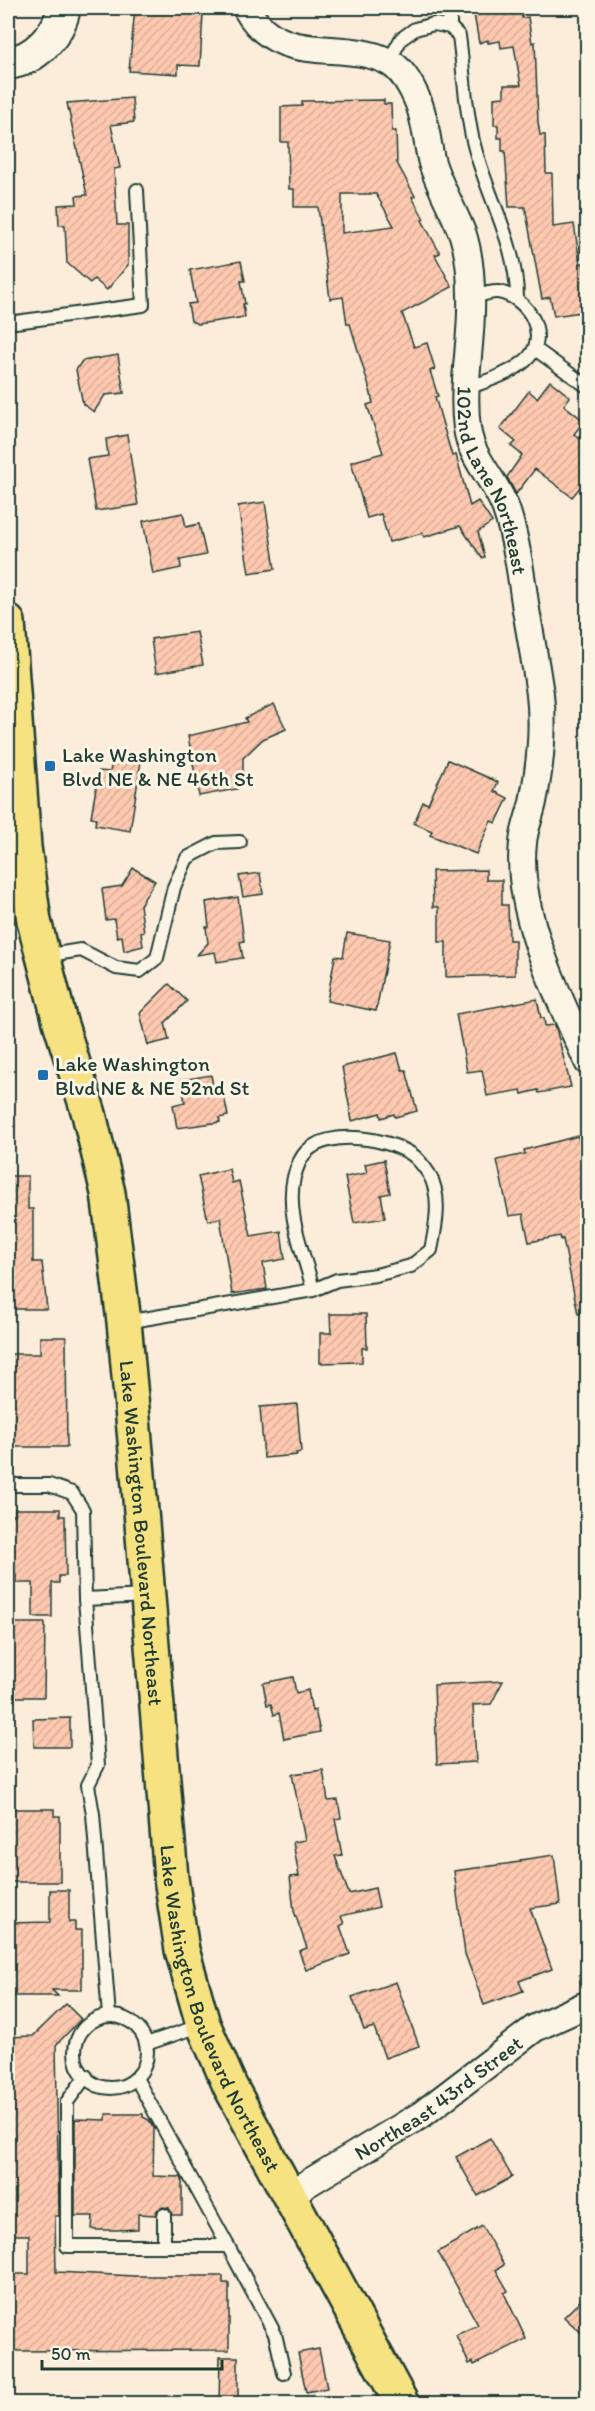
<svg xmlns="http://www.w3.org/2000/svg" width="595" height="2411" font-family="Itim,sans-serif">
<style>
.building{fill:url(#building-hatch);stroke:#1f3d34;stroke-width:1.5;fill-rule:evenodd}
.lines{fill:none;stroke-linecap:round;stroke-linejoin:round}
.service-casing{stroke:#1f3d34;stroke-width:16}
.minor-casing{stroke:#1f3d34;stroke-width:30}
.tertiary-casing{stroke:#1f3d34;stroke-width:36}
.primary-casing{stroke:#1f3d34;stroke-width:38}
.service{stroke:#fcf5e5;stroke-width:12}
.minor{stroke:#fcf5e5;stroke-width:26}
.tertiary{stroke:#fcf5e5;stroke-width:32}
.primary{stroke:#f7e281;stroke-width:33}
.poi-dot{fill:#1f6fb2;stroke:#fcf5e5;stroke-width:2}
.labels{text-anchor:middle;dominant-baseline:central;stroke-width:6;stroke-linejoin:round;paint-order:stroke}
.street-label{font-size:21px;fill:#1f3d34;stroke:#fcf5e5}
.poi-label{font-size:21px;fill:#1f3d34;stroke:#fcf5e5;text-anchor:start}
</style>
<defs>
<pattern id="building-hatch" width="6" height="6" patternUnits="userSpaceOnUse" patternTransform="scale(1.5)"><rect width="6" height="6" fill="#fec9b0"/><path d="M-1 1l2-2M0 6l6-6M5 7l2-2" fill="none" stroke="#d9ae98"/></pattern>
</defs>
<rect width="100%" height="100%" fill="#fcecda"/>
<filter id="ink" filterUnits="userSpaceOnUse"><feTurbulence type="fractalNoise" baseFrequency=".0167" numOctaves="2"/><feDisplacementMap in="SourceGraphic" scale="12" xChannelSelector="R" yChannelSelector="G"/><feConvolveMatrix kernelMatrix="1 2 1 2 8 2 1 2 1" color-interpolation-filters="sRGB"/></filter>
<g filter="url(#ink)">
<!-- building -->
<g class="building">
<polygon points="135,8 190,8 189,12 203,13 200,66 178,65 178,74 129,71"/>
<polygon points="473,8 521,8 522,18 528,17 532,43 535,42 538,122 540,135 545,135 546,173 552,173 553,227 574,224 580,263 583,263 585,276 588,276 588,311 554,316 550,297 542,299 525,207 509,207 505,151 502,151 502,138 498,138 498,125 494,125 494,98 504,97 504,85 521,85 514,46 501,48 500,41 488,43 488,40 479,43"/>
<polygon points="132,98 134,122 111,125 120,168 114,169 117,225 128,225 128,265 107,290 94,279 90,283 67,263 65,225 59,225 58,205 77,204 76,196 87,195 67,103"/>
<path d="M384 100V104H391L392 131H396L397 163 415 196 412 197 424 219 422 220 440 253 435 255 452 287 402 313 414 347 427 343 435 369 430 371 438 396 435 397 452 456 456 455 470 506 478 501 492 522 478 532 485 557 482 558 460 526 424 537 423 533 389 542 381 514 367 518 351 462 383 453 367 405 373 403 370 390 350 324H347L343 297 330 299 318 207H294V189H289L288 142H281V107L302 106V101ZM342 194H376L394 226 342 233Z"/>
<polygon points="241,261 245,281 241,281 245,304 243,304 245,317 198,324 191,321 188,304 196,303 190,270"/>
<polygon points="118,355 124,393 105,395 94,412 83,404 76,370 82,361"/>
<polygon points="550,381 570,397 564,405 584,421 574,434 588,445 588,478 572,497 535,469 516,494 507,477 522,455 511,446 516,442 500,429 529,391 537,398"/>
<polygon points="127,435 138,505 96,511 87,459 108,456 106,439"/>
<polygon points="265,502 275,569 249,573 238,506"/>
<polygon points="183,513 186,527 199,524 206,555 180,560 181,568 153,574 143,521"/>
<polygon points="197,632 203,665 156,673 151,639"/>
<polygon points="274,704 286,729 263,739 243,758 243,781 236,782 237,789 199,796 188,736 247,722 245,718"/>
<polygon points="114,750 142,755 130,831 95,825 96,818 91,817 99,771 110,772"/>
<polygon points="448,760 498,782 494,791 508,798 496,823 491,821 476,854 430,835 432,831 414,823 423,802 428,804"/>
<polygon points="133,868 155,881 140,905 144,932 141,933 143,946 124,951 122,936 117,937 114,919 106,920 102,889 122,886"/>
<polygon points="486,870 486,880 502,880 502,905 508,905 509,940 515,940 515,975 446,977 446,942 439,942 439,907 433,907 432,871"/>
<polygon points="260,873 263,894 243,897 239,876"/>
<polygon points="238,897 244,941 240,942 243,958 217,962 215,952 197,955 208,943 206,927 209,927 206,902"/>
<polygon points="347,933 390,940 376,1011 327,1001 335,956 343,957"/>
<polygon points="169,984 187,1001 165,1023 169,1040 148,1045 140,1013"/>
<polygon points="537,999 541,1018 544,1018 545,1026 555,1025 556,1028 571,1087 539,1093 538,1090 522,1094 521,1090 487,1096 482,1070 467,1072 456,1014"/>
<polygon points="397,1053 402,1070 406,1070 417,1111 395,1117 394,1114 381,1118 380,1113 352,1121 342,1067"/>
<polygon points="211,1075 214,1092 223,1091 228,1116 219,1118 220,1122 177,1128 173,1105 185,1102 181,1080"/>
<polygon points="578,1136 583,1162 588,1161 588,1313 578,1314 563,1239 561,1240 560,1236 529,1242 523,1214 509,1216 497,1160 525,1154 524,1150"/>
<polygon points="384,1160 390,1193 381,1195 385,1218 354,1223 345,1177 367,1173 365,1164"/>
<polygon points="229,1169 232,1183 239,1181 251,1236 281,1231 285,1259 263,1263 267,1289 232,1294 220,1218 208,1221 198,1176"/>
<polygon points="8,1176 28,1176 28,1209 33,1209 33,1262 42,1262 47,1309 8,1309"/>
<polygon points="330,1314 366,1314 367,1348 362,1348 362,1362 320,1363 320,1333 331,1333"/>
<polygon points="40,1337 66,1337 67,1447 8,1447 8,1354 40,1354"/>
<polygon points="297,1404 301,1452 296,1453 297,1455 264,1458 260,1407"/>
<polygon points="15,1509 60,1509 60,1516 65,1516 66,1576 59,1576 59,1583 52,1583 52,1617 33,1617 33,1583 16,1583 16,1575 8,1576 8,1515 15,1515"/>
<polygon points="8,1623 45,1623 44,1697 8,1697"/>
<polygon points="293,1677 296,1693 308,1690 312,1711 315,1710 320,1732 284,1739 279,1713 274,1715 271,1704 267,1705 263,1683"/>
<polygon points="503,1681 491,1704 473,1705 476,1762 437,1764 434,1685"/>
<polygon points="70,1718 70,1747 34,1747 33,1719"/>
<polygon points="323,1770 328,1801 338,1800 341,1818 335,1819 342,1855 335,1856 349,1894 375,1888 379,1907 341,1916 344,1924 340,1926 350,1954 306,1970 299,1951 307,1948 294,1911 290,1877 299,1876 293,1842 305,1840 292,1774"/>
<polygon points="10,1809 54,1809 54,1816 60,1816 60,1882 11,1882 11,1876 8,1876 8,1815 10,1815"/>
<polygon points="554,1855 560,1904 530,1908 552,1969 519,1981 523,1991 484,2005 465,1954 454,1871 520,1862 520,1860"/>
<polygon points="50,1890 69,1890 69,1922 75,1922 75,1930 82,1930 82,1990 52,1990 58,1996 8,1996 8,1923 50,1922"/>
<polygon points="396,1982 419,2046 385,2058 374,2027 364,2030 352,1997"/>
<polygon points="66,2004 81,2019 56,2045 59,2216 55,2216 56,2272 134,2276 223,2276 223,2283 229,2283 229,2350 8,2351 8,2274 29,2274 29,2235 8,2235 8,2037 33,2036"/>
<polygon points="106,2114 143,2114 143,2117 149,2120 154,2128 153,2176 181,2177 182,2180 182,2215 172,2215 169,2208 163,2207 157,2210 156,2215 138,2214 138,2229 117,2230 95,2230 92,2229 93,2216 75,2216 75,2119 106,2120"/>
<polygon points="490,2138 512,2177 478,2196 456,2157"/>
<polygon points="482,2226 504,2265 496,2270 508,2291 504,2293 526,2339 474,2365 473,2362 469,2364 456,2335 478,2325 438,2252"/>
<polygon points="588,2293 588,2339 564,2317"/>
<polygon points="319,2349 327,2388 306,2392 298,2353"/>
<polygon points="220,2357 238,2357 238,2403 219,2403"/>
</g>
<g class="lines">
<defs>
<g id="service">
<polyline points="450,27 450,8"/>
<path d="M389 61 401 39 415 29 434 24 450 27 459 36C464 72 465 110 474 145 487 196 517 244 517 298"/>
<polyline points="8,323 143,305 137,190"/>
<polyline points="535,349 588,387"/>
<path d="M467 388C487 381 508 375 525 361 552 338 529 297 498 292 490 291 479 296 471 298"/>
<polyline points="43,956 81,950 116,968 140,971 157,958 174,887 187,858 216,843 240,842"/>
<path d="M126 1322 313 1290C305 1254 285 1215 294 1177 296 1170 300 1158 306 1152 329 1128 390 1138 414 1156 419 1160 425 1168 429 1174 442 1196 436 1226 431 1250L411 1266 376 1275 337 1280 313 1290"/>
<polyline points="8,1485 49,1485 72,1493 83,1510 85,1599"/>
<polyline points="109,2016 93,1814 88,1785 98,1765 85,1599 146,1596"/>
<circle cx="111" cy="2052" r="36"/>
<polyline points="146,2044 202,2025"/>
<polyline points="86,2076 67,2102 67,2246 228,2246 136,2078"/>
<polyline points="164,2246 164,2215"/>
<polyline points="228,2246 275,2334 284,2373"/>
</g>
<g id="minor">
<path id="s1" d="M246 8C279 68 340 38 387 61 402 68 413 89 419 104 426 123 427 144 432 163 440 188 454 211 463 235 469 254 471 276 471 295 473 339 461 384 467 428 471 460 496 480 506 509 517 542 521 575 526 610 531 638 536 666 540 694 544 729 540 767 533 802 530 816 524 829 523 843 515 913 560 999 588 1062"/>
<path id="s2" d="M290 2194 421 2115 535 2028 588 2004"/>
</g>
<path id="tertiary" d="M8 63C35 60 59 34 64 8"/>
<g id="primary">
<path id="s3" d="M8 622 24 847 34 921 60 1022 89 1114 108 1193 124 1322 137 1462 171 1878 182 1950 203 2024 230 2086 402 2404"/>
</g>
</defs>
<!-- service casing -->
<use href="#service" class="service-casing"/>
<!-- minor casing -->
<use href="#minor" class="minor-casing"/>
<!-- tertiary casing -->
<use href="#tertiary" class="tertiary-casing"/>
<!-- primary casing -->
<use href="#primary" class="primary-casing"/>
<!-- service -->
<use href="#service" class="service"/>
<!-- minor -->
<use href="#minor" class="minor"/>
<!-- tertiary -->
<use href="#tertiary" class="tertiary"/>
<!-- primary -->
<use href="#primary" class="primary"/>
</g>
</g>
<!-- markers -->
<g class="poi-dot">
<rect x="44" y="760" width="12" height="12" rx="3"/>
<rect x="37" y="1069" width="12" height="12" rx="3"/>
</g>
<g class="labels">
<!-- street labels -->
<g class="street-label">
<text stroke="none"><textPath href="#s1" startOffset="603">102nd Lane Northeast</textPath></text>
<text stroke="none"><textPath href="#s3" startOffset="924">Lake Washington Boulevard Northeast</textPath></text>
<text stroke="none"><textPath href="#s3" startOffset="1410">Lake Washington Boulevard Northeast</textPath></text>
<text stroke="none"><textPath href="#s2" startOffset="177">Northeast 43rd Street</textPath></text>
</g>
<!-- poi labels -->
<g class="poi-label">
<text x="62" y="754">Lake Washington<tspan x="62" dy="24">Blvd NE &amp; NE 46th St</tspan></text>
<text x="55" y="1063">Lake Washington<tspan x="55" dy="24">Blvd NE &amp; NE 52nd St</tspan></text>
</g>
</g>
<!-- margin -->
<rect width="595" height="2411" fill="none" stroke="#fcf5e5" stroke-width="30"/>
<rect x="15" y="15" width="565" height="2381" fill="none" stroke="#1f3d34" stroke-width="2" filter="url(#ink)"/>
<!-- scale -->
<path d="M42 2360v9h180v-9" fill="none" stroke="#1f3d34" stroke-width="3"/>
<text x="51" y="2360" font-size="18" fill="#1f3d34" stroke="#fcf5e5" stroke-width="4.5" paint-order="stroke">50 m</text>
</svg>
